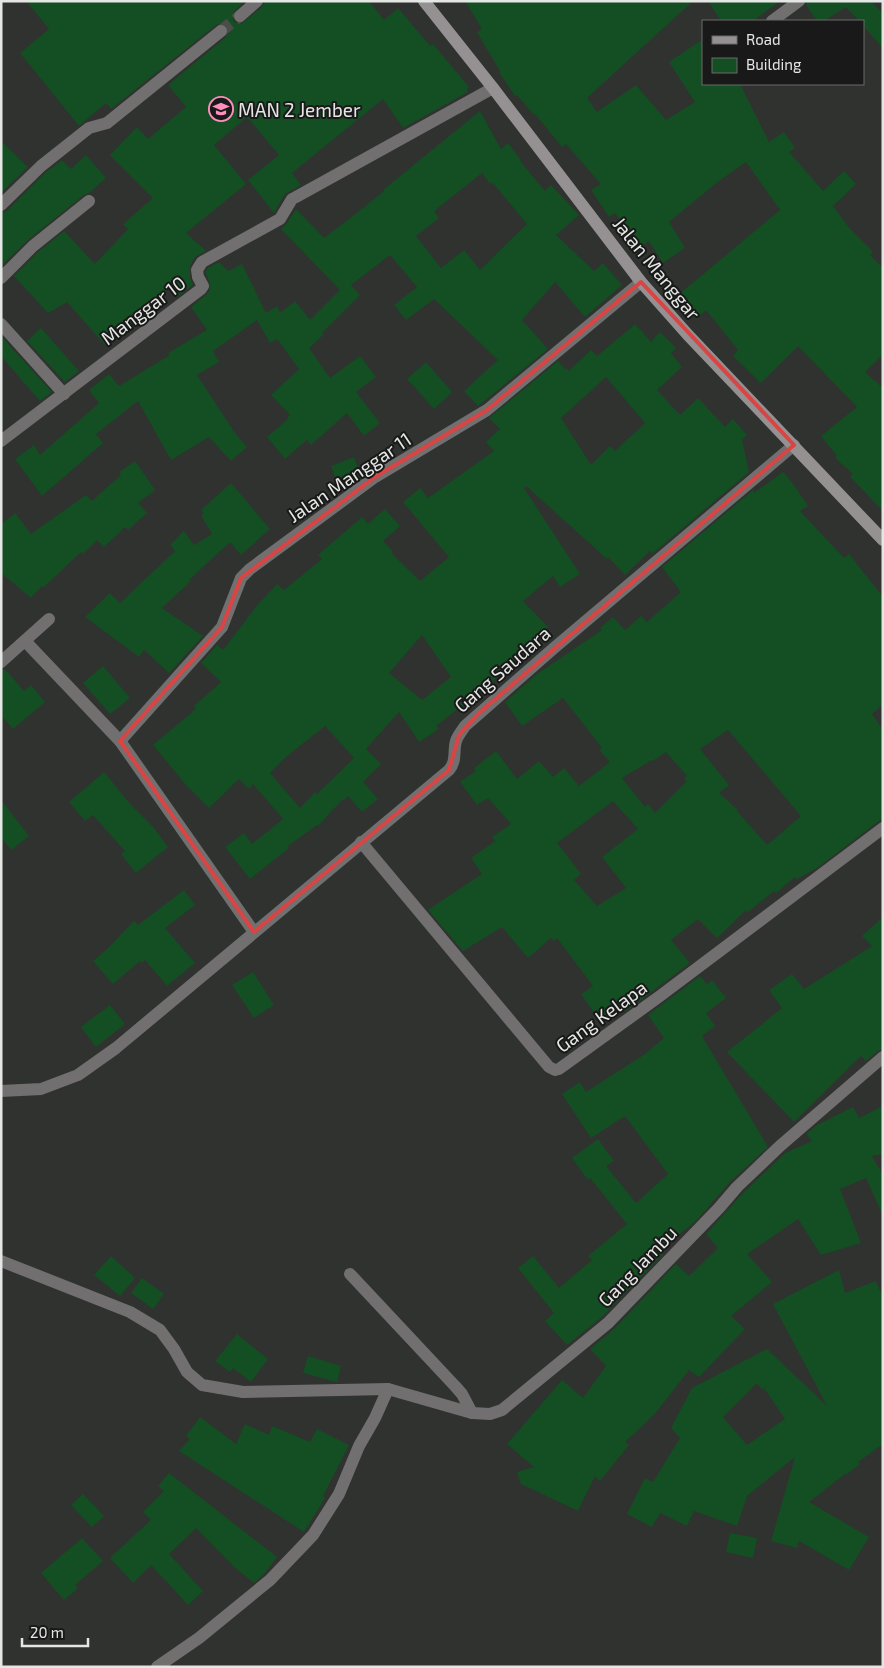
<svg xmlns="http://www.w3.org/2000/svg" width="884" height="1668" font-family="'Exo 2',sans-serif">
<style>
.building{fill:#144e23;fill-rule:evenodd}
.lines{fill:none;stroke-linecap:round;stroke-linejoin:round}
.street-tunnel{stroke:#4a4d4a;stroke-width:12;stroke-dasharray:12 6;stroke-linecap:butt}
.street{stroke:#716f6f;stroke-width:12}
.secondary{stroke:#959192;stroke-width:12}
.marked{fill:none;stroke:#d84544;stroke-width:4;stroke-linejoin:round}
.labels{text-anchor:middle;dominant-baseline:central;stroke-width:4;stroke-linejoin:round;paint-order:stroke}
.poi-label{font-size:19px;fill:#e5e7e5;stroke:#181918;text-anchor:start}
.street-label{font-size:19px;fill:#e5e7e5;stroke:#181918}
</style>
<rect width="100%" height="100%" fill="#2f322f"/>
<!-- building -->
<g class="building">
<polygon points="26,1 244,1 232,14 234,22 241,24 262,7 265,1 369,1 384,20 398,8 430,46 433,44 469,87 467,89 468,92 403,128 383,99 292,173 301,185 285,194 274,213 248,180 279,155 247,117 214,145 246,184 186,233 206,251 195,257 190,266 190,278 193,285 177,297 170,288 139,313 140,315 105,345 67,302 48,313 14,276 38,252 64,231 95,264 128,229 123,224 153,198 110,155 137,127 148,139 186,107 168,85 226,37 229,29 223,23 216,25 111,109 106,103 79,126 20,53 49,29"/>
<polygon points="465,1 693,1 587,98 597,112 636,85 666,120 695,102 669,62 703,39 703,84 740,84 769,142 784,132 795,148 789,152 823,191 844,171 856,184 833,206 849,228 873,252 870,255 883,268 883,354 865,372 883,388 883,511 850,477 853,474 835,458 837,456 821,436 857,407 798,346 761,383 733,356 738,350 706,310 696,319 677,296 780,210 746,162 719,181 669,222 685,248 663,263 649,241 641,247 615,213 609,217 591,190 601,184 566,144 562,147 535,114 534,115 517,95 515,96 499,72 500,71 477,32 482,29"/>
<polygon points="708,1 780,1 753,21 721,21"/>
<polygon points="807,1 871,1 883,14 883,48 863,26 863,21 859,21 846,7 824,21 817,21 806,5"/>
<path d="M480 111 501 149 508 143 521 160 520 161 545 191 551 185 579 215 556 235 594 271 603 263 622 285 585 317 555 282 522 320 548 349 478 406 464 391 498 360 434 299 406 320 394 305 417 287 390 255 351 285 360 295 322 333 323 335 309 348 330 378 360 356 376 377 356 392 380 423 364 436 347 413 311 445 307 440 285 459 267 437 288 419 287 418 290 415 271 395 299 369 277 339 270 343 257 320 213 351 219 362 197 375 235 433 247 447 231 461 209 437 171 460 138 401 96 434 103 443 42 496 15 459 34 445 40 455 99 403 89 390 109 374 119 386 170 355 168 353 207 330 191 307 206 295 210 290V283L205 272 208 268 219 262 228 271 242 264 266 313 277 306 280 313 295 301 310 320 340 290 281 229 287 223 296 209 324 238 354 215 384 191 383 190ZM482 173 490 184 492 182 527 224 480 270 464 250 441 268 416 236 439 218 434 211Z"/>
<polygon points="1,141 28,167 1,193"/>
<polygon points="86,155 106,178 89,193 84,195 28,240 3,264 1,262 1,213 7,211 46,172 62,160 71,169"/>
<path d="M635 324 651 342 660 332 676 348 671 353 682 367 657 390 680 415 698 398 725 427 733 419 747 435 742 440 749 472 652 554 650 551 625 575 608 557 607 559 526 486 524 488 580 574 560 587 553 576 523 601 548 627 484 690 483 689 436 726 439 729 419 742 399 712 366 749 381 764 363 782 378 799 362 812 348 796 344 800 343 799 318 826 317 825 288 846 289 848 250 879 225 847 244 833 252 844 283 819 253 784 249 789 239 779 209 808 186 785 153 745 196 709 194 706 221 682 201 663 217 645 223 650 259 603 277 584 284 590 322 559 318 555 362 517 368 524 385 509 400 526 383 541 393 551 391 553 420 581 449 557 403 502 420 488 428 498 494 451 486 442 500 429 489 418 558 361 566 370 567 368 569 371 591 350 597 356ZM606 377 645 423 615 451 610 446 591 465 561 418ZM422 635 451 677 422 700 389 673ZM325 726 354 758 317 794 315 792 300 808 270 773 286 757Z"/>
<polygon points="41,328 79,371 65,382 27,341"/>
<polygon points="1,336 52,392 40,401 1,356"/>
<polygon points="426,362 452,392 434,409 407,379"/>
<polygon points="354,457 361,476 338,485 331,466"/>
<polygon points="135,461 155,490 138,503 147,513 128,530 125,527 104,547 97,540 83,554 81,552 44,587 42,586 31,598 1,573 1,524 15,513 31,534 86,495 92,501 121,475 119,472"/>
<path d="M783 472 794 485 808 506 800 511 844 558 849 554 883 597V704L872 714 883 730V818L817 868 797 879 795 877 776 893 774 891 748 912 746 910 717 938 698 919 671 940 690 963 626 1011 624 1009 602 1024 581 994 593 986 557 938 554 941 551 938 528 958 502 927 463 951 428 910 482 874 471 858 495 841 492 837 511 824 488 798 477 805 460 782 476 771 474 768 496 751 517 779 539 761 553 777 564 768 579 786 610 762 599 750 602 748 563 698 522 726 505 702 537 674 602 630 600 628 613 617 625 630 641 616 647 622 681 592 662 567 753 490 754 493ZM728 730 801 816 767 845 737 811 738 810 719 793 729 785 700 749ZM666 752 687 776 684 779 686 782 655 813 648 804 645 807 622 778 652 760 653 761ZM613 801 638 829 602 857 626 888 597 906 574 880 581 874 557 843Z"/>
<polygon points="231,483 270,529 241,555 230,542 189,580 191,581 162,608 203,636 169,673 144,650 139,657 85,617 110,593 120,603 175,551 170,545 184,531 194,545 212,534 201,515 204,513 201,510"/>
<polygon points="103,666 130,698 110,714 83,683"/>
<polygon points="5,669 24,691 31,685 45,702 13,729 1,715 1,670"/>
<polygon points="104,772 131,805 154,828 168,847 136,873 121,854 125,851 93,815 85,821 69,802"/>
<polygon points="1,800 29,836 11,850 1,837"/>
<polygon points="184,890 195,905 165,928 195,963 167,986 145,960 142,963 140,961 113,984 93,961 106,950 134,921 138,925"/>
<polygon points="883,917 883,1049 878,1051 866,1061 861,1056 794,1122 727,1052 782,1008 769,990 792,974 804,989 872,946 862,936"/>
<polygon points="253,972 274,1005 254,1018 232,985"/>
<polygon points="700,976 707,984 712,980 726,998 706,1013 715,1026 702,1036 768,1147 731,1181 695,1222 660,1249 664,1253 602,1317 567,1345 545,1321 554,1313 518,1268 533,1256 559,1288 592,1260 588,1256 627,1224 590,1178 588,1180 572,1158 598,1139 614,1161 606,1166 636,1203 668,1174 625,1116 591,1138 562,1094 580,1082 586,1092 645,1054 664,1038 648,1015"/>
<polygon points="110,1005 125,1024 96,1047 81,1027"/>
<polygon points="883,1106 883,1154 872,1156 883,1175 883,1216 866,1178 840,1189 861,1243 821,1255 798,1219 747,1254 772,1282 731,1316 745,1329 699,1377 689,1370 654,1415 625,1442 629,1445 600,1481 595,1476 578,1511 521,1484 517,1472 534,1467 507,1444 562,1380 583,1398 606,1366 590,1349 614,1329 676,1264 689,1276 718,1248 706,1234 743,1193 785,1153 812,1141 806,1134 817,1125 853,1107 859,1118"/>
<polygon points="111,1256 135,1278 120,1296 94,1275"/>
<path d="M839 1270 845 1293 876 1281 883 1298V1444L858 1462 860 1464 846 1475 845 1474 809 1502 869 1537 849 1570 799 1541 797 1548 771 1541 795 1457 747 1496 737 1526 694 1511 687 1526 660 1513 652 1527 627 1514 645 1478 653 1482 680 1438 671 1428 692 1388 767 1349 827 1406 773 1304ZM757 1383 762 1390 764 1388 785 1419 747 1445 723 1417Z"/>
<polygon points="142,1278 164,1294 153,1309 131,1293"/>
<polygon points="237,1334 268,1359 251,1382 233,1368 230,1372 215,1361"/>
<polygon points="308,1356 341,1366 337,1382 303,1373"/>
<polygon points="200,1417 236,1444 245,1424 269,1435 272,1426 310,1442 317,1429 349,1445 323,1496 325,1498 304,1532 179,1451 190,1439 186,1436"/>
<polygon points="169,1473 277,1557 263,1575 254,1583 235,1568 196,1528 169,1554 203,1591 188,1605 151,1565 133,1583 110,1558 151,1520 143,1512 164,1491 158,1486"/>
<polygon points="83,1494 104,1516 92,1527 71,1505"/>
<polygon points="730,1533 757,1538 753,1558 726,1552"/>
<polygon points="82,1538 103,1561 75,1585 78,1588 64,1600 41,1573"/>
</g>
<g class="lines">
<!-- street-tunnel -->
<polyline class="street-tunnel" points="221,31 240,16"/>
<!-- street -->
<g class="street">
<polyline points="240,16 257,1"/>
<polyline points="772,21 799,1"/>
<polyline points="1,205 41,166 89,128 107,123 221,31"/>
<polyline points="1,278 33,246 89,201"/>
<polyline points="1,324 64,394"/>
<polyline points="1,441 201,289 203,286 198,277 197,270 202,262 280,219 292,199 296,197 493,88"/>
<polyline points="25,641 120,741 254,932"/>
<polyline points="1,662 49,619"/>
<polyline points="120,741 222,627 241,578 250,569 375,477 487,410 641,282"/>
<polyline points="361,842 549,1067 555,1070 559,1069 660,996 883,828"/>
<path d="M1 1091 41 1089 78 1075 116 1048 449 770C457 761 453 751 456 741 458 735 462 731 465 726L554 648 794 445"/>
<polyline points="1,1261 130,1312 160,1330 174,1349 187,1372 202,1385 243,1392 388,1389"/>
<polyline points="350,1274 455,1386 462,1394 472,1413"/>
<polyline points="157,1667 199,1638 270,1580 313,1535 339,1494 359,1446 375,1418 388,1389 472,1413 490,1414 502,1410 608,1323 719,1208 737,1187 780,1146 883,1057"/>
</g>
<!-- secondary -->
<polyline class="secondary" points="424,1 493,88 641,282 688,335 883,540"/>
</g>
<!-- marked area -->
<path class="marked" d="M641 282 794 445 479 713 459 735 449 770 254 932 120 741 222 627 241 578 375 477 487 410Z"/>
<!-- icons -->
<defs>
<symbol id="school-ring" viewBox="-11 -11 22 22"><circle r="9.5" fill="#181918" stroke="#fe8ebd" stroke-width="1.5"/><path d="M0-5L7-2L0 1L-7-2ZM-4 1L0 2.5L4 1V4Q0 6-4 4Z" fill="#fe8ebd"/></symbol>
</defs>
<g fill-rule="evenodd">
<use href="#school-ring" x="207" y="95" width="28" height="28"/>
</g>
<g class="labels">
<!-- poi labels -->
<g class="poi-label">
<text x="238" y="109">MAN 2 Jember</text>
</g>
<!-- street labels -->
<g class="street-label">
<text transform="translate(657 268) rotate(51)">Jalan Manggar</text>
<text transform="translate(143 310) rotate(-37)">Manggar 10</text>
<text transform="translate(349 477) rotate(-34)">Jalan Manggar 11</text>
<text transform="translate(502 669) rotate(-41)">Gang Saudara</text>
<text transform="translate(601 1016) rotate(-36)">Gang Kelapa</text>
<text transform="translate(637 1266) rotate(-46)">Gang Jambu</text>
</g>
</g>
<!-- border -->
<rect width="884" height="1668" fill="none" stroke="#e5e7e5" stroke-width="5"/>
<!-- legend -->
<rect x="702" y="20" width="162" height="65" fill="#181918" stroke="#6a6b6a"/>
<rect x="712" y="36" width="25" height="8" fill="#959192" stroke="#6a6b6a"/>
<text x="746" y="45" font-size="15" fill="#e5e7e5">Road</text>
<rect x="712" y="58" width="25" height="15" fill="#144e23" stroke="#6a6b6a"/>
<text x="746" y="70" font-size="15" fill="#e5e7e5">Building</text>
<!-- scale -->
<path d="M22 1638v8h66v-8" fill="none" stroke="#e5e7e5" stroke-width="2.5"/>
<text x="30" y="1638" font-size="15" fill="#e5e7e5" stroke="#181918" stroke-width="4" paint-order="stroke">20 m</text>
</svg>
